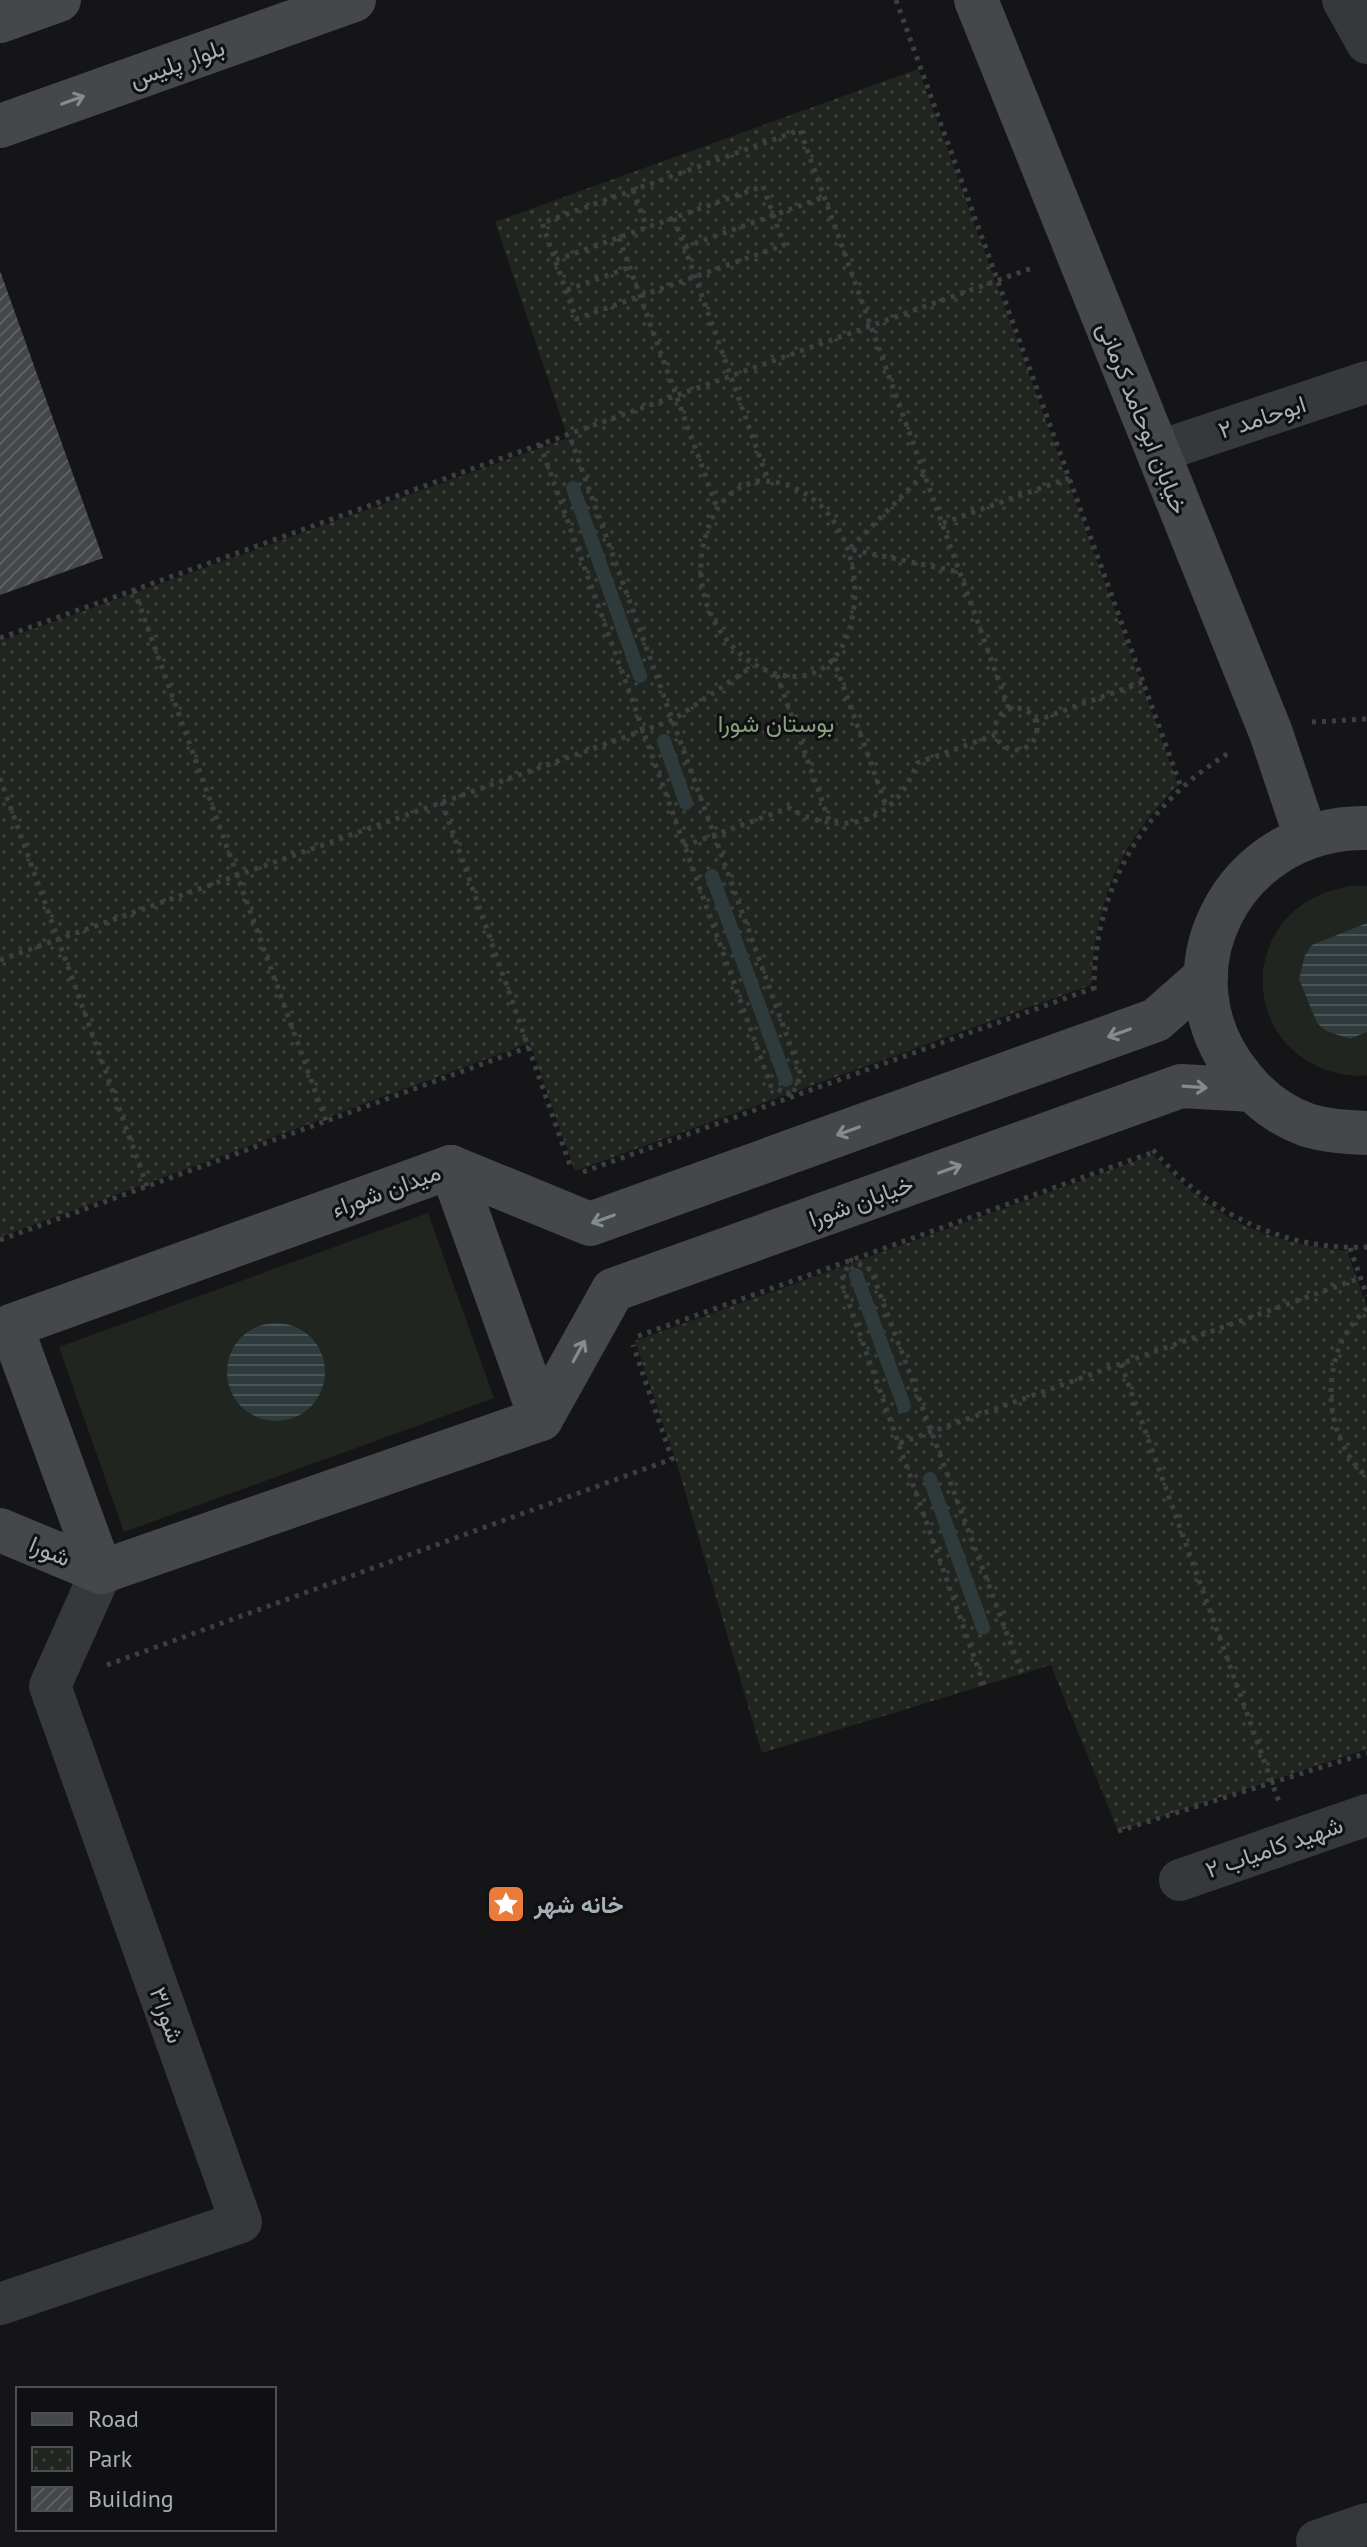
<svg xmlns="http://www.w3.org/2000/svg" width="1367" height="2547" font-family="'PT Sans',Vazirmatn,sans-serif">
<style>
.grass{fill:#20261f}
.park{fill:url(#park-dots)}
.water{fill:url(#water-rules)}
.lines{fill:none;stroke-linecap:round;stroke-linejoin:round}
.stream{stroke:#2e3a3c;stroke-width:14}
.building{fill:url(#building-hatch)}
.path{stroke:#3c4043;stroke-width:5;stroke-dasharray:4 6;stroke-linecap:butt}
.street{stroke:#36393c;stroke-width:42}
.secondary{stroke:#44484b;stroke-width:44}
.oneway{stroke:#848c91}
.labels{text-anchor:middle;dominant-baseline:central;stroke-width:6;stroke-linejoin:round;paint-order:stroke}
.street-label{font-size:24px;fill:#a7b0b6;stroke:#101012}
.park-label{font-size:24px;fill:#87a17f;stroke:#101012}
.poi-label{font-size:24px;font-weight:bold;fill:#a7b0b6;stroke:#101012;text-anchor:start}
</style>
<defs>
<pattern id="park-dots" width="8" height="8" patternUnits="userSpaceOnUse" patternTransform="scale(2)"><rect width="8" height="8" fill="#20261f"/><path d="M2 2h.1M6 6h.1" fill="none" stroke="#3e433d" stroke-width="1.8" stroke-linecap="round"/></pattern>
<pattern id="water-rules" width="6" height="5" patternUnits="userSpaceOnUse" patternTransform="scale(2)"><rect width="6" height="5" fill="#2e3a3c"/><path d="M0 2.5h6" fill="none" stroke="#495456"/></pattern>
<pattern id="building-hatch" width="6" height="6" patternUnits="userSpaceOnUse" patternTransform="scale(2)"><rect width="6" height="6" fill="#44474a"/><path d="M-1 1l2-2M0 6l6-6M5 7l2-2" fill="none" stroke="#5c5f62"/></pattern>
</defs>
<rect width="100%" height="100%" fill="#151517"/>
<!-- grass -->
<g class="grass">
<path d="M1351 886H1367V923L1317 1023 1326 1031 1350 1039 1367 1032V1075L1364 1076C1237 1074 1226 905 1351 886Z"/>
<polygon points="428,1213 494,1398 124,1532 59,1347"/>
</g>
<!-- park -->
<g class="park">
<path d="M918 69 1178 785C1118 845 1095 901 1091 985L575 1171 530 1043 0 1237V641L568 438 495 222Z"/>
<path d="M1153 1155C1211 1217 1263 1243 1347 1251L1367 1307V1749L1118 1831 1051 1665 762 1753 676 1461 635 1341Z"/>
</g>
<!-- water -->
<g class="water">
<polygon points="1367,923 1367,1032 1350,1039 1326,1031 1317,1023 1299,979 1305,955 1312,945"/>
<circle cx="276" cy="1372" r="49"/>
</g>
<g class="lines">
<!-- stream -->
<g class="stream">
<polyline points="573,488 640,676"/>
<polyline points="664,741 686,803"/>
<polyline points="712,876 786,1080"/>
<polyline points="856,1275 904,1406"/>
<polyline points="930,1479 983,1628"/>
</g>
</g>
<!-- building -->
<polygon class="building" points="0,271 103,558 0,595"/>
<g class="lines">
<!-- path -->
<g class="path">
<polyline points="896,0 1181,787"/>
<polyline points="633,190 647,228"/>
<polyline points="674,218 768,480"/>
<polyline points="619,238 717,508"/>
<polyline points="685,247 824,197"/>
<polyline points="556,260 763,186 784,245 576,319 542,223 800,130 1009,709"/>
<polyline points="567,290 630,267"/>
<polyline points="540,444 771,1086 792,1096 801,1075 569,434"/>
<polyline points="924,474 849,549 959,572"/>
<path d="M756 481C828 478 866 556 852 619 825 741 671 648 706 535 714 507 728 490 756 481Z"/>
<polyline points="943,523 1069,478"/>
<polyline points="134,590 326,1121"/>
<polyline points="0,638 1035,267"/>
<polyline points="833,658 887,808"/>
<polyline points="777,675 830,823"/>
<circle cx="1016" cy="729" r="21"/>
<polyline points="1035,721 1143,682"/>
<polyline points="1312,722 1367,719"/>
<polyline points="0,778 147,1186"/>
<polyline points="442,802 571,1168"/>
<path d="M684 846 789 808C842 839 896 823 917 763L995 735"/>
<polyline points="0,960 673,720 753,666"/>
<path d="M1094 990C1094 886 1144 804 1232 751"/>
<path d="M1153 1150C1207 1212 1283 1251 1367 1247"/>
<polyline points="583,1172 1094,988"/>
<polyline points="0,1240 529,1047"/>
<polyline points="1350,1248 1367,1296"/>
<path d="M1367 1308C1357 1318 1347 1330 1341 1343 1322 1387 1330 1444 1367 1477"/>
<polyline points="638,1336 1154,1152"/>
<polyline points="1121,1364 1279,1802"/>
<polyline points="900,1443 1360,1278"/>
<polyline points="107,1665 672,1459 633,1345"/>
<polyline points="984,1685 841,1281 851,1260 871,1270 1022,1674"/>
<polyline points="1118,1831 1367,1753"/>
</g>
<!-- street -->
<g class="street">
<polyline points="1343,0 1367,43"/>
<polyline points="1157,452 1367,382"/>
<polyline points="1180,1880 1367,1815"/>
<polyline points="0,2304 241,2222 50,1686 101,1572"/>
<polyline points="1317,2541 1367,2524"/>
</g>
<!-- secondary -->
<g class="secondary">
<polyline points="976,0 1271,733 1306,837"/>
<polyline points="0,21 59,0"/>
<polyline points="0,126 354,0"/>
<path d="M1367 828C1233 826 1155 975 1243 1079 1259 1099 1282 1116 1307 1125 1326 1131 1346 1132 1367 1133"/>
<polyline points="451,1167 590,1224 1156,1020 1206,976"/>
<polyline points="541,1419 613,1290 1181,1086 1252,1090"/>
<polyline points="0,1530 101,1572"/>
<polyline points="101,1572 541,1419 451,1167"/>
<polyline points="101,1572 11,1326 451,1167"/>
</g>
</g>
<!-- one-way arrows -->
<defs><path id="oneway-shaft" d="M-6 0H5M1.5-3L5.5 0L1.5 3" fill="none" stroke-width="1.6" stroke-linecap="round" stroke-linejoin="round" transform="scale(2)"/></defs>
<g class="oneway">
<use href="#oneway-shaft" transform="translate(73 100) rotate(-20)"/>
<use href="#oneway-shaft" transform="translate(1119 1033) rotate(160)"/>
<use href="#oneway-shaft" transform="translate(1195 1087) rotate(4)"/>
<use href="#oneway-shaft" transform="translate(848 1131) rotate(160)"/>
<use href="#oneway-shaft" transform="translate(950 1169) rotate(-20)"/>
<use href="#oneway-shaft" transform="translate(603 1219) rotate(160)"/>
<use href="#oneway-shaft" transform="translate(579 1351) rotate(-61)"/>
</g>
<!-- icons -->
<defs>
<symbol id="sight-square" viewBox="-11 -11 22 22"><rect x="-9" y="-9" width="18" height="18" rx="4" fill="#ea7b3a" stroke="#101012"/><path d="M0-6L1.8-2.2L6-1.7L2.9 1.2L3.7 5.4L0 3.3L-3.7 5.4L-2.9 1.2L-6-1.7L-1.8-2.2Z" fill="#fff"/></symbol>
</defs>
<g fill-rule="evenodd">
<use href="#sight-square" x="484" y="1882" width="44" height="44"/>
</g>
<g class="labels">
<!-- street labels -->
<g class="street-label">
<text transform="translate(177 63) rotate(-20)">بلوار پلیس</text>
<text transform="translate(1262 417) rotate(-18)">ابوحامد ۲</text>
<text transform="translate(1143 418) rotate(68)">خیابان ابوحامد کرمانی</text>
<text transform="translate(386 1190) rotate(-20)">میدان شوراء</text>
<text transform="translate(861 1201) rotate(-20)">خیابان شورا</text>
<text transform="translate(50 1551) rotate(23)">شورا</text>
<text transform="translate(1274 1847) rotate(-19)">شهید کامیاب ۲</text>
<text transform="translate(167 2015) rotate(70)">شورا۳</text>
</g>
<!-- park labels -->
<g class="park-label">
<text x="776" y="723">بوستان شورا</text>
</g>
<!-- poi labels -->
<g class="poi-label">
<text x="534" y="1904">خانه شهر</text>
</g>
</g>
<!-- legend -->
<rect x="16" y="2387" width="260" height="144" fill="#101012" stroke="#4c5054" stroke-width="2"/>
<rect x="32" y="2413" width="40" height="12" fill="#44484b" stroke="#4c5054" stroke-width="2"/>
<text x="88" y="2427" font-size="24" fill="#a7b0b6">Road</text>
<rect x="32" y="2447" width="40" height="24" fill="url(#park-dots)" stroke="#4c5054" stroke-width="2"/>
<text x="88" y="2467" font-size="24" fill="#a7b0b6">Park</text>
<rect x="32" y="2487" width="40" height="24" fill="url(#building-hatch)" stroke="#4c5054" stroke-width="2"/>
<text x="88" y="2507" font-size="24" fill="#a7b0b6">Building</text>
</svg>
